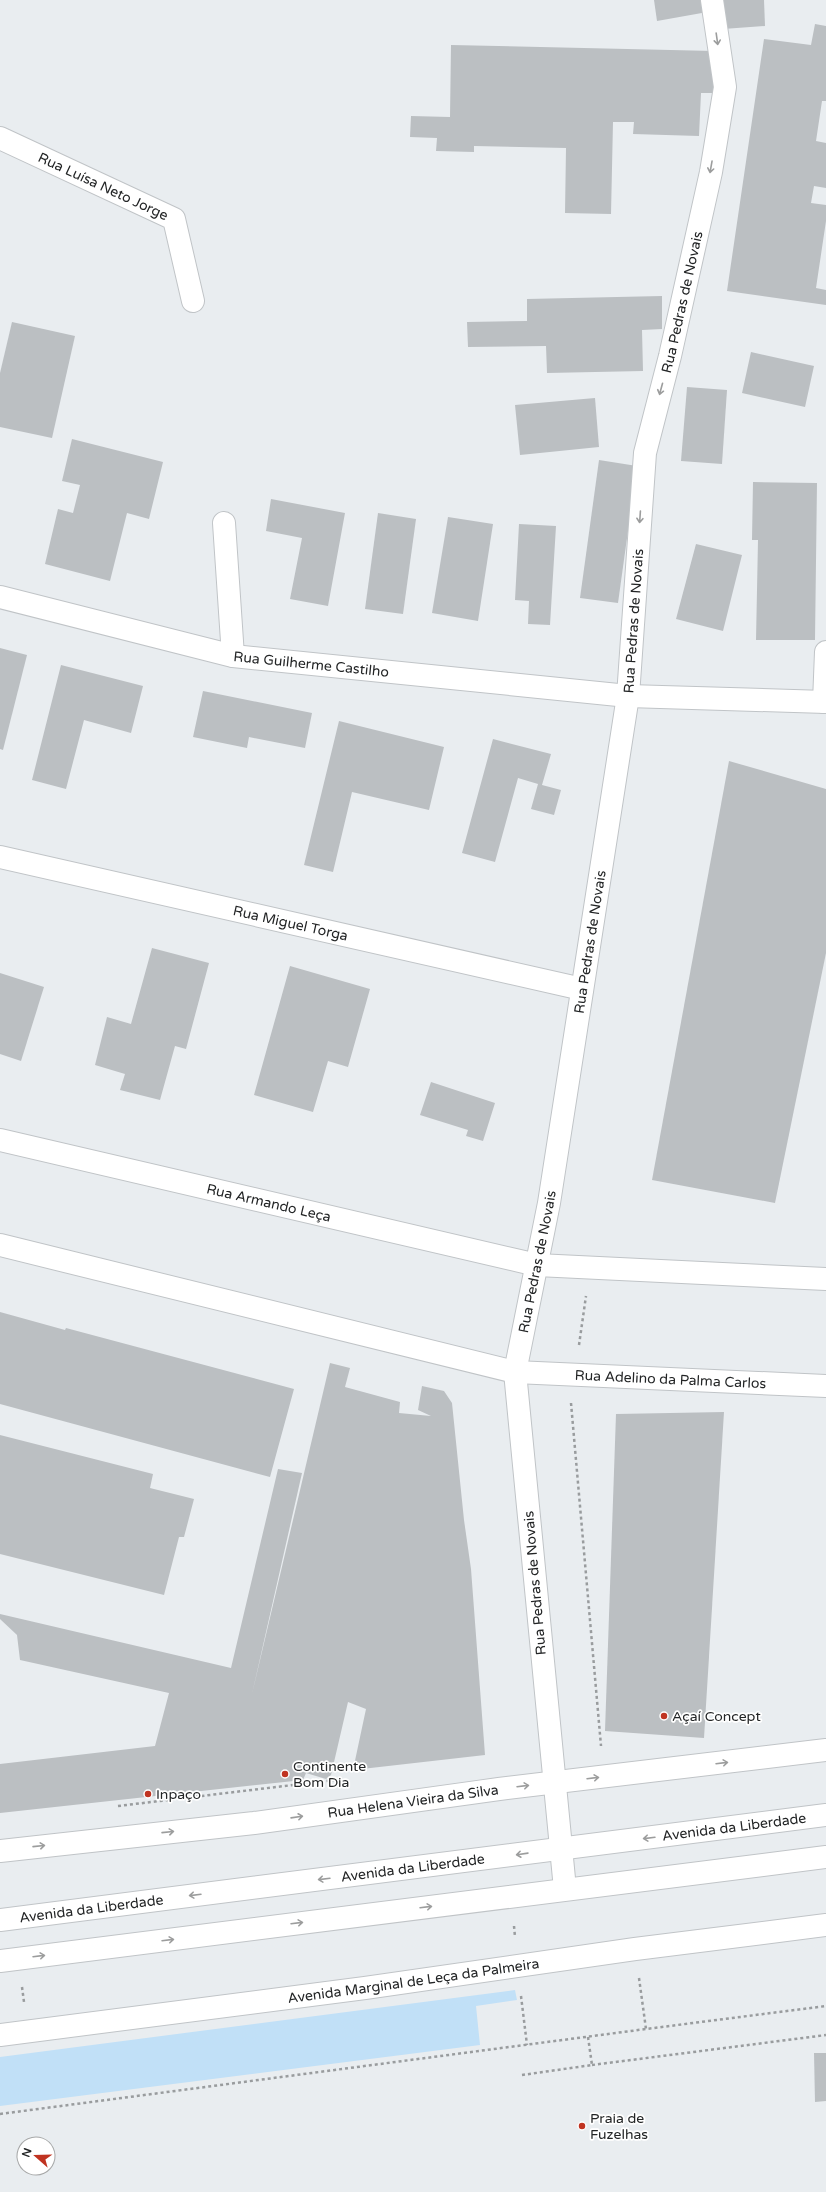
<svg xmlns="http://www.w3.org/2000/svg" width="826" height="2192" font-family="'Varela Round',sans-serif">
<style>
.green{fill:#c1e0f7}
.building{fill:#bbbfc2}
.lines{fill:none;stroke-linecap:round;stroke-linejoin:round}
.street-casing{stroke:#c0c4c7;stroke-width:24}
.secondary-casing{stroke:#c0c4c7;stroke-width:24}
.path{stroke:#999c9e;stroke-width:2.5;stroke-dasharray:3 3;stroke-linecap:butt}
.street{stroke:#fff;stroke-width:22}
.secondary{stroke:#fff;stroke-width:22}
.oneway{stroke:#9c9d9d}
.poi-dot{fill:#c03321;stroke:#fff;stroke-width:1.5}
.labels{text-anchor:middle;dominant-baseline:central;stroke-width:3.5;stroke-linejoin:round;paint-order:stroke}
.street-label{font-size:14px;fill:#232526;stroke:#fff}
.poi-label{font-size:14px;fill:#232526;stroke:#fff;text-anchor:start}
</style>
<rect width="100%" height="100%" fill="#e9edf0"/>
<!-- green -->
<polygon class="green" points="515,1990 517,2000 476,2006 480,2045 0,2106 0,2057"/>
<!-- building -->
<g class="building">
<polygon points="654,0 711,0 713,11 657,21"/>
<polygon points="722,0 764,0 765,26 723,29"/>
<polygon points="815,24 826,26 826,101 822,101 816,141 826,143 826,188 814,186 811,203 826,205 826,221 816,288 826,290 826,305 727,291 764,39 811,45"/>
<polygon points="451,45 714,51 713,93 701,93 699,136 633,134 634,122 613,122 611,214 565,213 566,148 474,146 474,152 436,151 437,138 410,137 411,116 450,117"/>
<polygon points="662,296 662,329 642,330 643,371 547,373 546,346 468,347 467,322 527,321 527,299"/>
<polygon points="12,322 75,336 52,438 0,427 0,373"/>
<polygon points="751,352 814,366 805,407 742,393"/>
<polygon points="687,387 727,390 722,464 681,461"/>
<polygon points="595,398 599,447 520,455 515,405"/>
<polygon points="72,439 163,462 149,519 127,513 110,581 45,564 58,509 73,513 80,485 62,481"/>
<polygon points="599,460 637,466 618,603 580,598"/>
<polygon points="753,482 817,483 815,640 756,640 758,540 752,540"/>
<polygon points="271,499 345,513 328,606 290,599 302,538 266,531"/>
<polygon points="378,513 416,519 403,614 365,609"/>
<polygon points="448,517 493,524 478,621 432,613"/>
<polygon points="519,524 556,526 550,625 528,624 529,601 515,600"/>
<polygon points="696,544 742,555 723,631 676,619"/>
<polygon points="0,648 27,655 3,750 0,749"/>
<polygon points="61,665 143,686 131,733 84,720 66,789 32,780"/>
<polygon points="203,691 312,713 305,748 249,737 247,748 193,737"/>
<polygon points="339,721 444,747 429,810 352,792 333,872 304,865"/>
<polygon points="493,739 551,754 542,785 561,790 554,815 531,809 538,784 518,778 495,862 462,853"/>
<polygon points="729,761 826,789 826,953 775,1203 652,1180"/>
<polygon points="152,948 209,963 186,1049 175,1046 160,1100 120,1090 125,1074 95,1065 107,1017 131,1024"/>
<polygon points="290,966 370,989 348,1067 328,1061 313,1112 254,1095"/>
<polygon points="0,973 44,987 21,1061 0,1054"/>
<polygon points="431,1082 495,1103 483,1141 466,1136 468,1130 420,1115"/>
<polygon points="0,1312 65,1330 66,1328 294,1389 270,1477 0,1404"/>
<polygon points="330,1363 350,1368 345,1387 400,1402 399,1413 431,1416 418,1410 422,1386 444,1391 452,1403 464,1520 471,1569 485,1755 353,1770 366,1709 348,1702 331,1775 326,1779 306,1773 303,1780 0,1813 0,1764 155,1746 169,1693 20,1660 17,1635 0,1619 0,1614 231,1668 278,1469 302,1473 252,1694"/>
<polygon points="724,1412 704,1738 605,1731 616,1414"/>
<polygon points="0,1435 153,1474 150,1488 194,1499 184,1537 179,1537 164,1595 0,1554"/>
<polygon points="814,2053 826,2053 826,2101 815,2102"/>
</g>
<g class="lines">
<defs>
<g id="street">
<path id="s1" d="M0 138 174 219 193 301"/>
<polyline points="224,523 233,656"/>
<path id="s2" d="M0 597 233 656 628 696 826 702"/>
<polyline points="824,702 826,652"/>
<path id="s3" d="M0 857 582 989"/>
<path id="s4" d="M0 1140 537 1265 826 1279"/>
<path id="s5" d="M0 1245 515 1372 826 1386"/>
<path id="s6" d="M0 1851 254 1823 499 1789 826 1750"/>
<path id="s7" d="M565 1889 515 1372 549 1203 628 696 645 453 670 356 711 172 725 87 712 0"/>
<path id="s8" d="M0 2035 365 1988 635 1949 826 1925"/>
</g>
<g id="secondary">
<path id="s9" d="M0 1920 826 1815"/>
<polyline points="0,1961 826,1857"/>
</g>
</defs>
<!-- street casing -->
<use href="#street" class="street-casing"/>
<!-- secondary casing -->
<use href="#secondary" class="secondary-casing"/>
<!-- path -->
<g class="path">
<polyline points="579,1345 586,1296"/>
<polyline points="571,1403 601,1746"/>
<polyline points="118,1806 343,1779"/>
<polyline points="514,1926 515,1937"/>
<polyline points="639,1978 646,2029 826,2006"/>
<polyline points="22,1987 24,2002"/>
<polyline points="521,1996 527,2045"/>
<polyline points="592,2065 826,2035"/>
<polyline points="522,2075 592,2065 588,2037"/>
<polyline points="0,2114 646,2029"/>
</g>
<!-- street -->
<use href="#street" class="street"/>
<!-- secondary -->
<use href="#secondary" class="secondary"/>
</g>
<!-- one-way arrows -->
<defs><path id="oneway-shaft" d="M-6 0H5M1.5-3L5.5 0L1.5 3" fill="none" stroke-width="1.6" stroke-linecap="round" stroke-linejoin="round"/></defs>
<g class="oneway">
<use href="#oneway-shaft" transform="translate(717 39) rotate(82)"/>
<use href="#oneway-shaft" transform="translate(711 167) rotate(100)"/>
<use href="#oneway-shaft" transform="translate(661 389) rotate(105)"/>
<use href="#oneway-shaft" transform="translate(640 517) rotate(94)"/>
<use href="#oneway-shaft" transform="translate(722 1763) rotate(-7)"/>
<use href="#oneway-shaft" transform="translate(593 1778) rotate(-7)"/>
<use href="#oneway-shaft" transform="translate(523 1786) rotate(-7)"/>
<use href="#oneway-shaft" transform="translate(297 1817) rotate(-8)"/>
<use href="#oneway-shaft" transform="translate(168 1832) rotate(-6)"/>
<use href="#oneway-shaft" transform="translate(649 1838) rotate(173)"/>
<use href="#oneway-shaft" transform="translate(39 1846) rotate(-6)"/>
<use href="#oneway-shaft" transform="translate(522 1854) rotate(172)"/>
<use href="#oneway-shaft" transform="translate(324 1879) rotate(173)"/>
<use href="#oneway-shaft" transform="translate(195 1895) rotate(173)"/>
<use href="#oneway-shaft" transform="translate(426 1907) rotate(-7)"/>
<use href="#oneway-shaft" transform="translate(297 1923) rotate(-7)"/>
<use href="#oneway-shaft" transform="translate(168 1940) rotate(-7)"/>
<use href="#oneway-shaft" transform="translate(39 1956) rotate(-7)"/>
</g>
<!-- markers -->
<g class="poi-dot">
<circle cx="664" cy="1716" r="4"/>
<circle cx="285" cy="1774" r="4"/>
<circle cx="148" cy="1794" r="4"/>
<circle cx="582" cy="2126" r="4"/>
</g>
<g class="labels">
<!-- street labels -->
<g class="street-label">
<text stroke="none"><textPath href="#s1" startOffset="114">Rua Luísa Neto Jorge</textPath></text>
<text stroke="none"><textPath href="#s7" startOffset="1604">Rua Pedras de Novais</textPath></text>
<text stroke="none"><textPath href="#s7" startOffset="1280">Rua Pedras de Novais</textPath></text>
<text stroke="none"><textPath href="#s2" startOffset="319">Rua Guilherme Castilho</textPath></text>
<text stroke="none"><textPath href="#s3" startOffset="298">Rua Miguel Torga</textPath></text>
<text stroke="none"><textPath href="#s7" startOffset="956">Rua Pedras de Novais</textPath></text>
<text stroke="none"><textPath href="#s4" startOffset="276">Rua Armando Leça</textPath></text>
<text stroke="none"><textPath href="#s7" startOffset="632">Rua Pedras de Novais</textPath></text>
<text stroke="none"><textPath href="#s5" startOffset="686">Rua Adelino da Palma Carlos</textPath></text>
<text transform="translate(535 1583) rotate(-95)">Rua Pedras de Novais</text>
<text stroke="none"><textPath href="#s6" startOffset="416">Rua Helena Vieira da Silva</textPath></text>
<text stroke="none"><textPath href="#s9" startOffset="740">Avenida da Liberdade</textPath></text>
<text stroke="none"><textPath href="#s9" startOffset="416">Avenida da Liberdade</textPath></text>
<text stroke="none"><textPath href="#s9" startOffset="92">Avenida da Liberdade</textPath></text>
<text stroke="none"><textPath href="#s8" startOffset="417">Avenida Marginal de Leça da Palmeira</textPath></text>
</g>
<!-- poi labels -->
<g class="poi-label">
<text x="672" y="1716">Açaí Concept</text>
<text x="293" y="1766">Continente<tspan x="293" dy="16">Bom Dia</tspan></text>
<text x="156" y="1794">Inpaço</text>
<text x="590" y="2118">Praia de<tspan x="590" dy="16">Fuzelhas</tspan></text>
</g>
</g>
<!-- north arrow -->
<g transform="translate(36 2156) rotate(290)"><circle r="19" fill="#ffffff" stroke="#a7a8a8"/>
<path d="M0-3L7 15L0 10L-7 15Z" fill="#c03321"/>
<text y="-6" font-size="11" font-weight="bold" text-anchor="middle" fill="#232526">N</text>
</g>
</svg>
